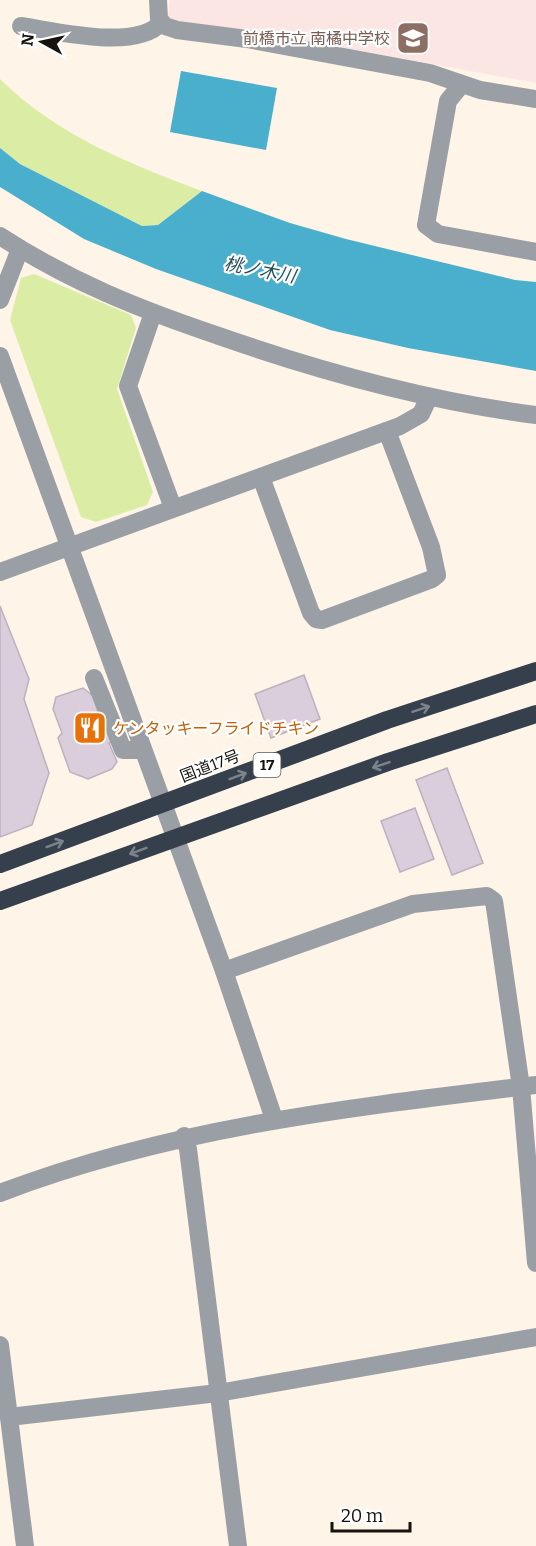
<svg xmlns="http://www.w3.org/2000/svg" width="536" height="1546" font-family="Bitter,'Noto Sans JP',serif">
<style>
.education{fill:#fce6e4}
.green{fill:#dbeda4}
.water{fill:#49afcc}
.building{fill:#dbcedc;stroke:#beb0be;stroke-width:1.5}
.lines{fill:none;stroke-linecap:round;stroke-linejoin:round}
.minor{stroke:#9a9fa5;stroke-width:18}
.highway{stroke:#36404c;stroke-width:18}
.oneway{stroke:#7c838b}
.labels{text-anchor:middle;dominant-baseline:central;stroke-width:4.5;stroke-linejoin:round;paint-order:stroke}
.shield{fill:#fff;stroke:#5c5956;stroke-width:1.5}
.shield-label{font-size:15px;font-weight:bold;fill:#16120d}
.education-label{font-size:16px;fill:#785e54;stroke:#fff;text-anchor:end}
.food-label{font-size:16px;fill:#c56008;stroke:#fff;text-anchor:start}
.street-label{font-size:16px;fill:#16120d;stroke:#fff}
.water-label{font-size:18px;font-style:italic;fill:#26525f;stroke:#fff}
</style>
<rect width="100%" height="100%" fill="#fef4e8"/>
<!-- education -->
<polygon class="education" points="170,0 536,0 536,83 253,31 174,21 168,16"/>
<!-- green -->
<g class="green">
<path d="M0 79C56 135 130 164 202 191L158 225 142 226 20 164 0 148Z"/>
<polygon points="34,274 131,315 136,328 117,389 153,492 147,505 96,522 81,517 10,320 21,278"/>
</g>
<!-- water -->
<g class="water">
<polygon points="181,71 277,88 266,150 170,132"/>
<polygon points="0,148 20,164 142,226 158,225 202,191 290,223 346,239 515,280 536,282 536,371 408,348 330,330 156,269 84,239 0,187"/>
</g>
<!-- building -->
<g class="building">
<polygon points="0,606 29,679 24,699 49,773 32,825 0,837"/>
<polygon points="304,675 320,719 271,738 255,694"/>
<polygon points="83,688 93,696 101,722 116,716 124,738 109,743 117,762 112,769 88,779 70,772 58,738 62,733 53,709 56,697"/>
<polygon points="447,768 483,863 452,875 416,780"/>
<polygon points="415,808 434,859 400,872 381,821"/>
</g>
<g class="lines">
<!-- minor -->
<g class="minor">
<polyline points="158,0 159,19 165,26 177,30 247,39 430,73 480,90 536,99"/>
<path d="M21 26C56 31 135 51 161 23"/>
<polyline points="461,85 448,101 426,225 438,234 536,252"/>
<path d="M0 236C71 282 139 309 219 336 322 372 427 401 536 415"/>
<polyline points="0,300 20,249"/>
<polyline points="153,313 128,386 173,508"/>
<polyline points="0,356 224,971 274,1119"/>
<polyline points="261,477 311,613 316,619 322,620 432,579 437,575 431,547 387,431"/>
<polyline points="0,572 400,426 421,414 429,397"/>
<polyline points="94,678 123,750 142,750"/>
<polyline points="224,971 413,904 487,896 494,901 521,1087 536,1263"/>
<polyline points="184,1136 188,1149 238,1546"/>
<path d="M0 1193C172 1127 354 1107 536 1085"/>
<polyline points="0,1345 25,1546"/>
<polyline points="9,1417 218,1393 536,1337"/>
</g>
<!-- highway -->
<g class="highway">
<polyline points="0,864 387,720 536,671"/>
<polyline points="0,901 388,762 536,714"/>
</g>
</g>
<!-- one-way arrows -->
<defs><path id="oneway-shaft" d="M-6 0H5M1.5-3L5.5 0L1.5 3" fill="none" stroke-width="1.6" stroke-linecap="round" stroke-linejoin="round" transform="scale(1.5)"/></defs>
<g class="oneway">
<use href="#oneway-shaft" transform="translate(421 709) rotate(-18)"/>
<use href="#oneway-shaft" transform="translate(381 765) rotate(161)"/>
<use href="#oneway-shaft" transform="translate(238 776) rotate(-21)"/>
<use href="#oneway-shaft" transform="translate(55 844) rotate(-20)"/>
<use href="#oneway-shaft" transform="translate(138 851) rotate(160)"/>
</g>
<!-- icons -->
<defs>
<symbol id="school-square" viewBox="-11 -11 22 22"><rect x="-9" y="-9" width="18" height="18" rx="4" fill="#8d6e63" stroke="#fff"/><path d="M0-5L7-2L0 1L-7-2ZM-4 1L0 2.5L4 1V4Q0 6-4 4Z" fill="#fff"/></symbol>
<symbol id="restaurant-square" viewBox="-11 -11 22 22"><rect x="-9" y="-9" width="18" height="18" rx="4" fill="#e8710a" stroke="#fff"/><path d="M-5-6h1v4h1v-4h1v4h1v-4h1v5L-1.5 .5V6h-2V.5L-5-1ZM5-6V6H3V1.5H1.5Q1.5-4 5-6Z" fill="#fff"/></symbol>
</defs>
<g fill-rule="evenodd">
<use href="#school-square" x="394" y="19" width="38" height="38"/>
<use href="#restaurant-square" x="71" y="709" width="38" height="38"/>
</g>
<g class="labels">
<!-- shield labels -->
<rect class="shield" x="253.5" y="753" width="27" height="24" rx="4.5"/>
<g class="shield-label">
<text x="267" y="765">17</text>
</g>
<!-- education labels -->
<g class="education-label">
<text x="390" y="38">前橋市立 南橘中学校</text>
</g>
<!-- food labels -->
<g class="food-label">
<text x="113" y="728">ケンタッキーフライドチキン</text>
</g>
<!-- street labels -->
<g class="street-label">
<text transform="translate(210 766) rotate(-21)">国道17号</text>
</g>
<!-- water labels -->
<g class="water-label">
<text transform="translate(260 270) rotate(11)">桃ノ木川</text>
</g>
</g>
<!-- north arrow -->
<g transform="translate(42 42) rotate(278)" stroke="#ffffff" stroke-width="4.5" paint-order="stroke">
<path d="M0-4.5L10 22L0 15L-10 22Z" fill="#16120d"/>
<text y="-9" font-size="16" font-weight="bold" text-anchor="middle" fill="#16120d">N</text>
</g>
<!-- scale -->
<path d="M332 1522v9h78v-9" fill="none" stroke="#16120d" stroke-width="3"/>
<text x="341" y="1522" font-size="18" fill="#16120d" stroke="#ffffff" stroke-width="4.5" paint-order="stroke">20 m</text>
</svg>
